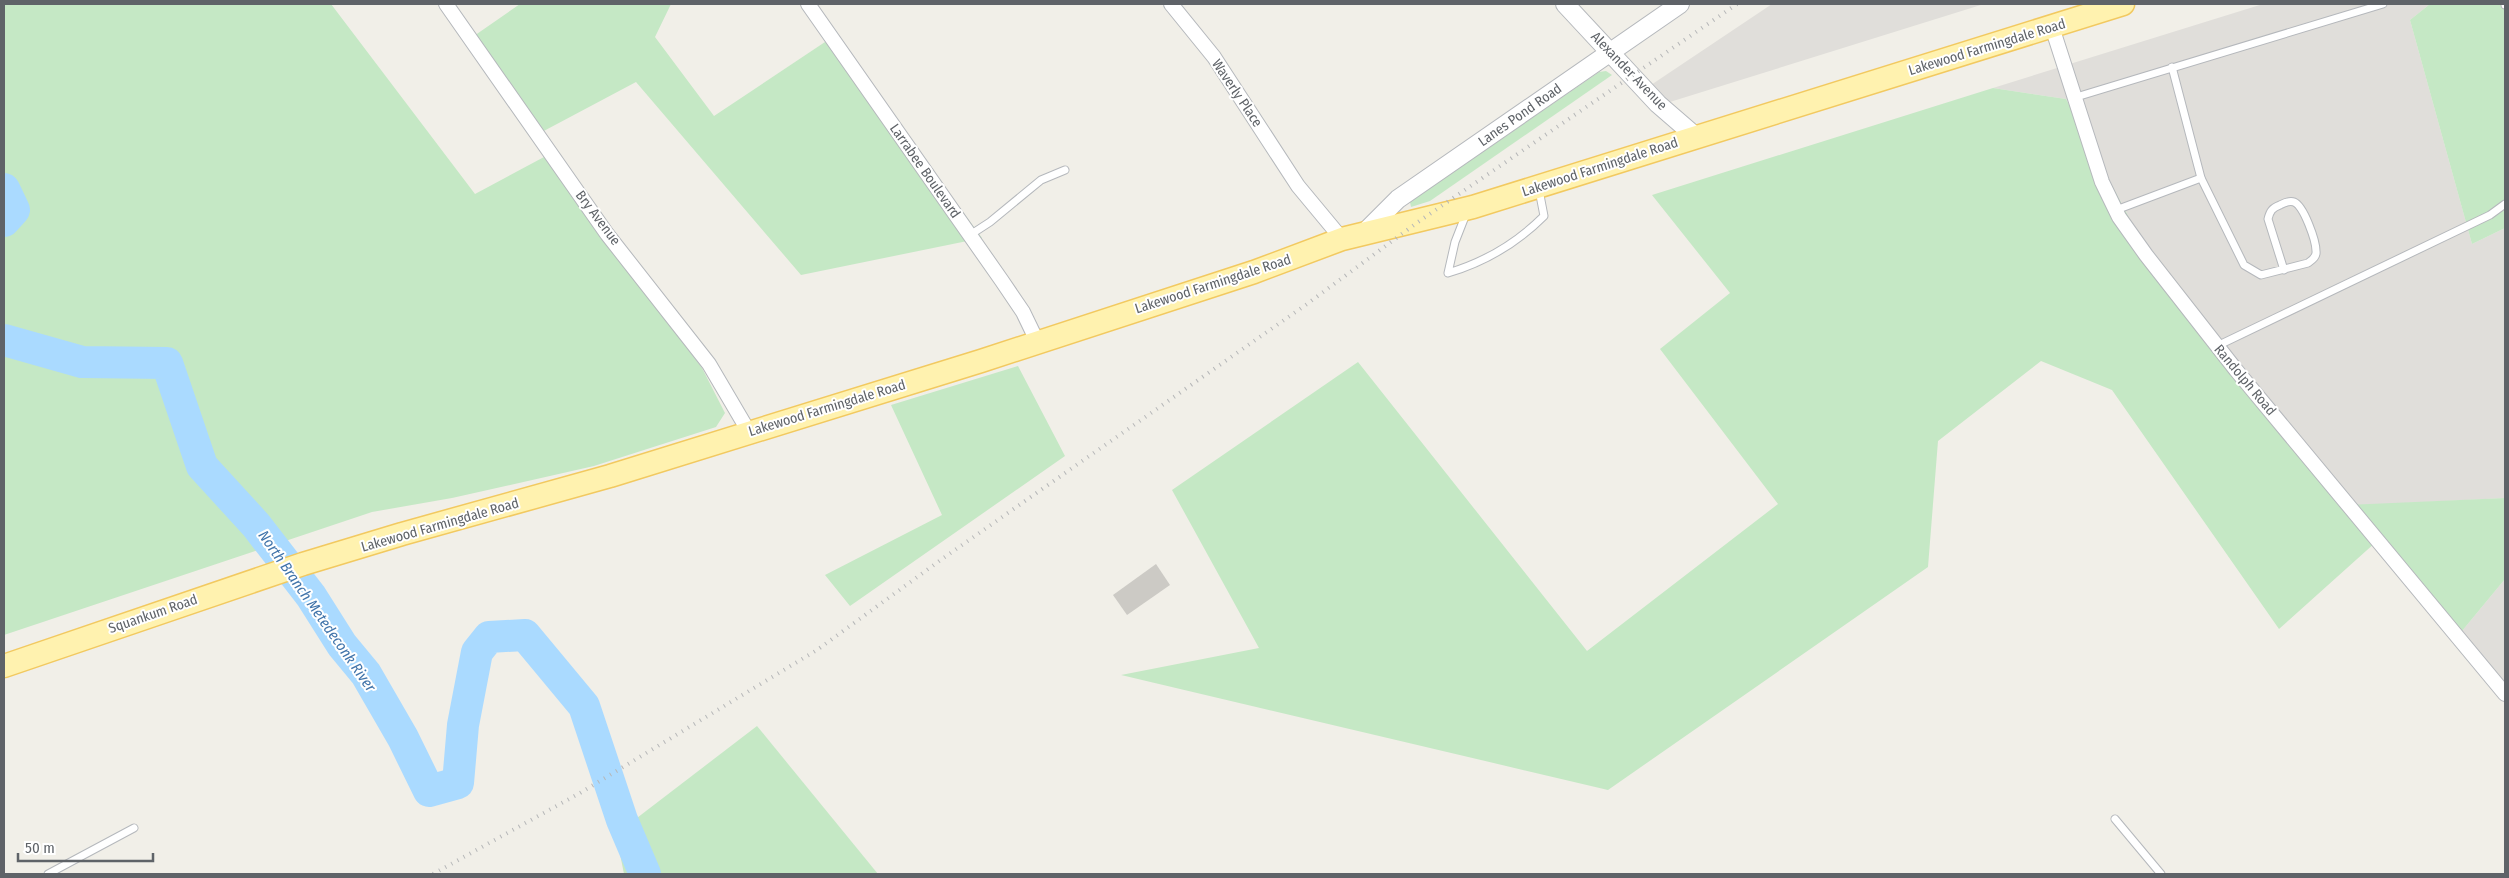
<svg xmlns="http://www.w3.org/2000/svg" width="2509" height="878" font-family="'Fira Sans Condensed',sans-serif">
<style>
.industrial{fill:#e0deda}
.green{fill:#c5e8c5}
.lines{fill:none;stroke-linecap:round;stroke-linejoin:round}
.river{stroke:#aadaff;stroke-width:32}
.building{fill:#cccac5}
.service-casing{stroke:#b5b8bc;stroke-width:9}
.minor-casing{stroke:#b5b8bc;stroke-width:16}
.tertiary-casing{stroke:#b5b8bc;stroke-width:20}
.primary-casing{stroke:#f2c960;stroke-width:25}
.service{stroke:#fff;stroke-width:7}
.minor{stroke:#fff;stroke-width:14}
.tertiary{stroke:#fff;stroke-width:18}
.primary{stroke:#fff2af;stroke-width:22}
.rail{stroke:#b6b7b8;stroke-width:4;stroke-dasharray:1 6;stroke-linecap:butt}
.labels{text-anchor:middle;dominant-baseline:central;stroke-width:4;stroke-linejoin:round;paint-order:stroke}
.street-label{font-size:14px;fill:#5f6368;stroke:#fff}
.water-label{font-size:15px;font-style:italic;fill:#4174aa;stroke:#fff}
</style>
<rect width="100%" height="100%" fill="#f1efe8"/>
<!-- industrial -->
<g class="industrial">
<polygon points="1772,4 1984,4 1657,106 1642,91"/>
<polygon points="2263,4 2430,4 2410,20 2472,244 2505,228 2505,498 2347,506 2156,268 2066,99 1993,88"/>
<polygon points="2505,579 2505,694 2457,637"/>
</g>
<!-- green -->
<g class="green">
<polygon points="4,4 331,4 475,194 544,157 702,368 725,413 716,427 594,466 452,498 372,512 4,635"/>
<polygon points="520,4 671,4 655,37 714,116 834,36 982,238 801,275 636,82 540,133 471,38"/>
<polygon points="2430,4 2505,4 2505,228 2472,244 2410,20"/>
<polygon points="1606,71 1612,75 1430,201 1411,207 1410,202 1599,72"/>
<polygon points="1993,88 2066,99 2156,268 2347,505 2505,498 2505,579 2457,637 2376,542 2279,629 2112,390 2041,361 1938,441 1928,567 1608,790 1121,675 1259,648 1172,490 1358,362 1587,651 1778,504 1660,349 1730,293 1652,195"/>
<polygon points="1018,366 1065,456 850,606 825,575 942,515 891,405"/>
<polygon points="757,726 878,874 624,874 616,834"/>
</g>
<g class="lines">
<!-- river -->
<g class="river">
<polyline points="4,189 14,210 4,221"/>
<polyline points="4,340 82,362 167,363 202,466 256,525 311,596 342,645 366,674 403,738 429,791 458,783 463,725 477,652 489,637 525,635 584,706 622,820 645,874"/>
</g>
</g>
<!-- building -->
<polygon class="building" points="1156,564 1170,585 1127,615 1113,595"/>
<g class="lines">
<defs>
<g id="service">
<polyline points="2505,4 2505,5"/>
<path d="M2172 67 2201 178 2244 265 2261 275 2308 263C2312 260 2317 257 2316 251 2316 241 2304 206 2294 202 2289 200 2284 203 2280 205 2272 208 2270 211 2268 219L2284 270"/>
<polyline points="2073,98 2383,4"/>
<polyline points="2116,210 2201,178"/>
<path d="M1466 214 1455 242 1448 273C1485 262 1517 243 1544 216L1539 190"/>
<polyline points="970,235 990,222 1041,180 1065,170"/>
<polyline points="2217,346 2490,215 2505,204"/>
<polyline points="2115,819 2161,874"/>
<polyline points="48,874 134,828"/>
</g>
<g id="minor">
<polyline points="446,4 607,234 709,364 749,432"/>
<polyline points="808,4 1002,281 1023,312 1037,341"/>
<polyline points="1171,4 1214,57 1298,186 1342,239"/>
<polyline points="2052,27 2102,182 2119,217 2146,255 2236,370 2505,694"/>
</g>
<g id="tertiary">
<polyline points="1565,4 1658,104 1695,136"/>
<polyline points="1365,232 1398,199 1680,4"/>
</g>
<polyline id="primary" points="4,666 303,564 402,534 610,476 981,361 1254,272 1342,239 1473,207 2123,4"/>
</defs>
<!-- service casing -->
<use href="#service" class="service-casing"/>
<!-- minor casing -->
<use href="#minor" class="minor-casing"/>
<!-- tertiary casing -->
<use href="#tertiary" class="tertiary-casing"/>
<!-- primary casing -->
<use href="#primary" class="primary-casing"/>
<!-- service -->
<use href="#service" class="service"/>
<!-- minor -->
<use href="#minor" class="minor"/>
<!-- tertiary -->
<use href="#tertiary" class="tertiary"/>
<!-- primary -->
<use href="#primary" class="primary"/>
<!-- rail -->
<polyline class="rail" points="433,874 580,793 817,650 942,559 1307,304 1418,222 1737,4"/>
</g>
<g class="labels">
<!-- street labels -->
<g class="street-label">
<text transform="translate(1987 47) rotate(-17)">Lakewood Farmingdale Road</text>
<text transform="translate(1629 71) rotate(46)">Alexander Avenue</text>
<text transform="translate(1237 93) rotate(56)">Waverly Place</text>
<text transform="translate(1520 115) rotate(-35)">Lanes Pond Road</text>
<text transform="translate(1600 167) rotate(-18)">Lakewood Farmingdale Road</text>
<text transform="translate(925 171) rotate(55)">Larrabee Boulevard</text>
<text transform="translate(598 218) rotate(53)">Bry Avenue</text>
<text transform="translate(1213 284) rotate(-18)">Lakewood Farmingdale Road</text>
<text transform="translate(2245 380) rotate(50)">Randolph Road</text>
<text transform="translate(827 408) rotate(-17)">Lakewood Farmingdale Road</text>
<text transform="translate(440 525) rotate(-16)">Lakewood Farmingdale Road</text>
<text transform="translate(153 614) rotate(-19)">Squankum Road</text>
</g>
<!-- water labels -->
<g class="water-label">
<text transform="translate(317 611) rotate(55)">North Branch Metedeconk River</text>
</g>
</g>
<!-- border -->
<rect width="2509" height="878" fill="none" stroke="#5f6368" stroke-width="10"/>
<!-- scale -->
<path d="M18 853v8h135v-8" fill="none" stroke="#5f6368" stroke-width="2.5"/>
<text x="25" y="853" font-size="15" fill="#5f6368" stroke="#ffffff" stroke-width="4" paint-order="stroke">50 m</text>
</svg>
